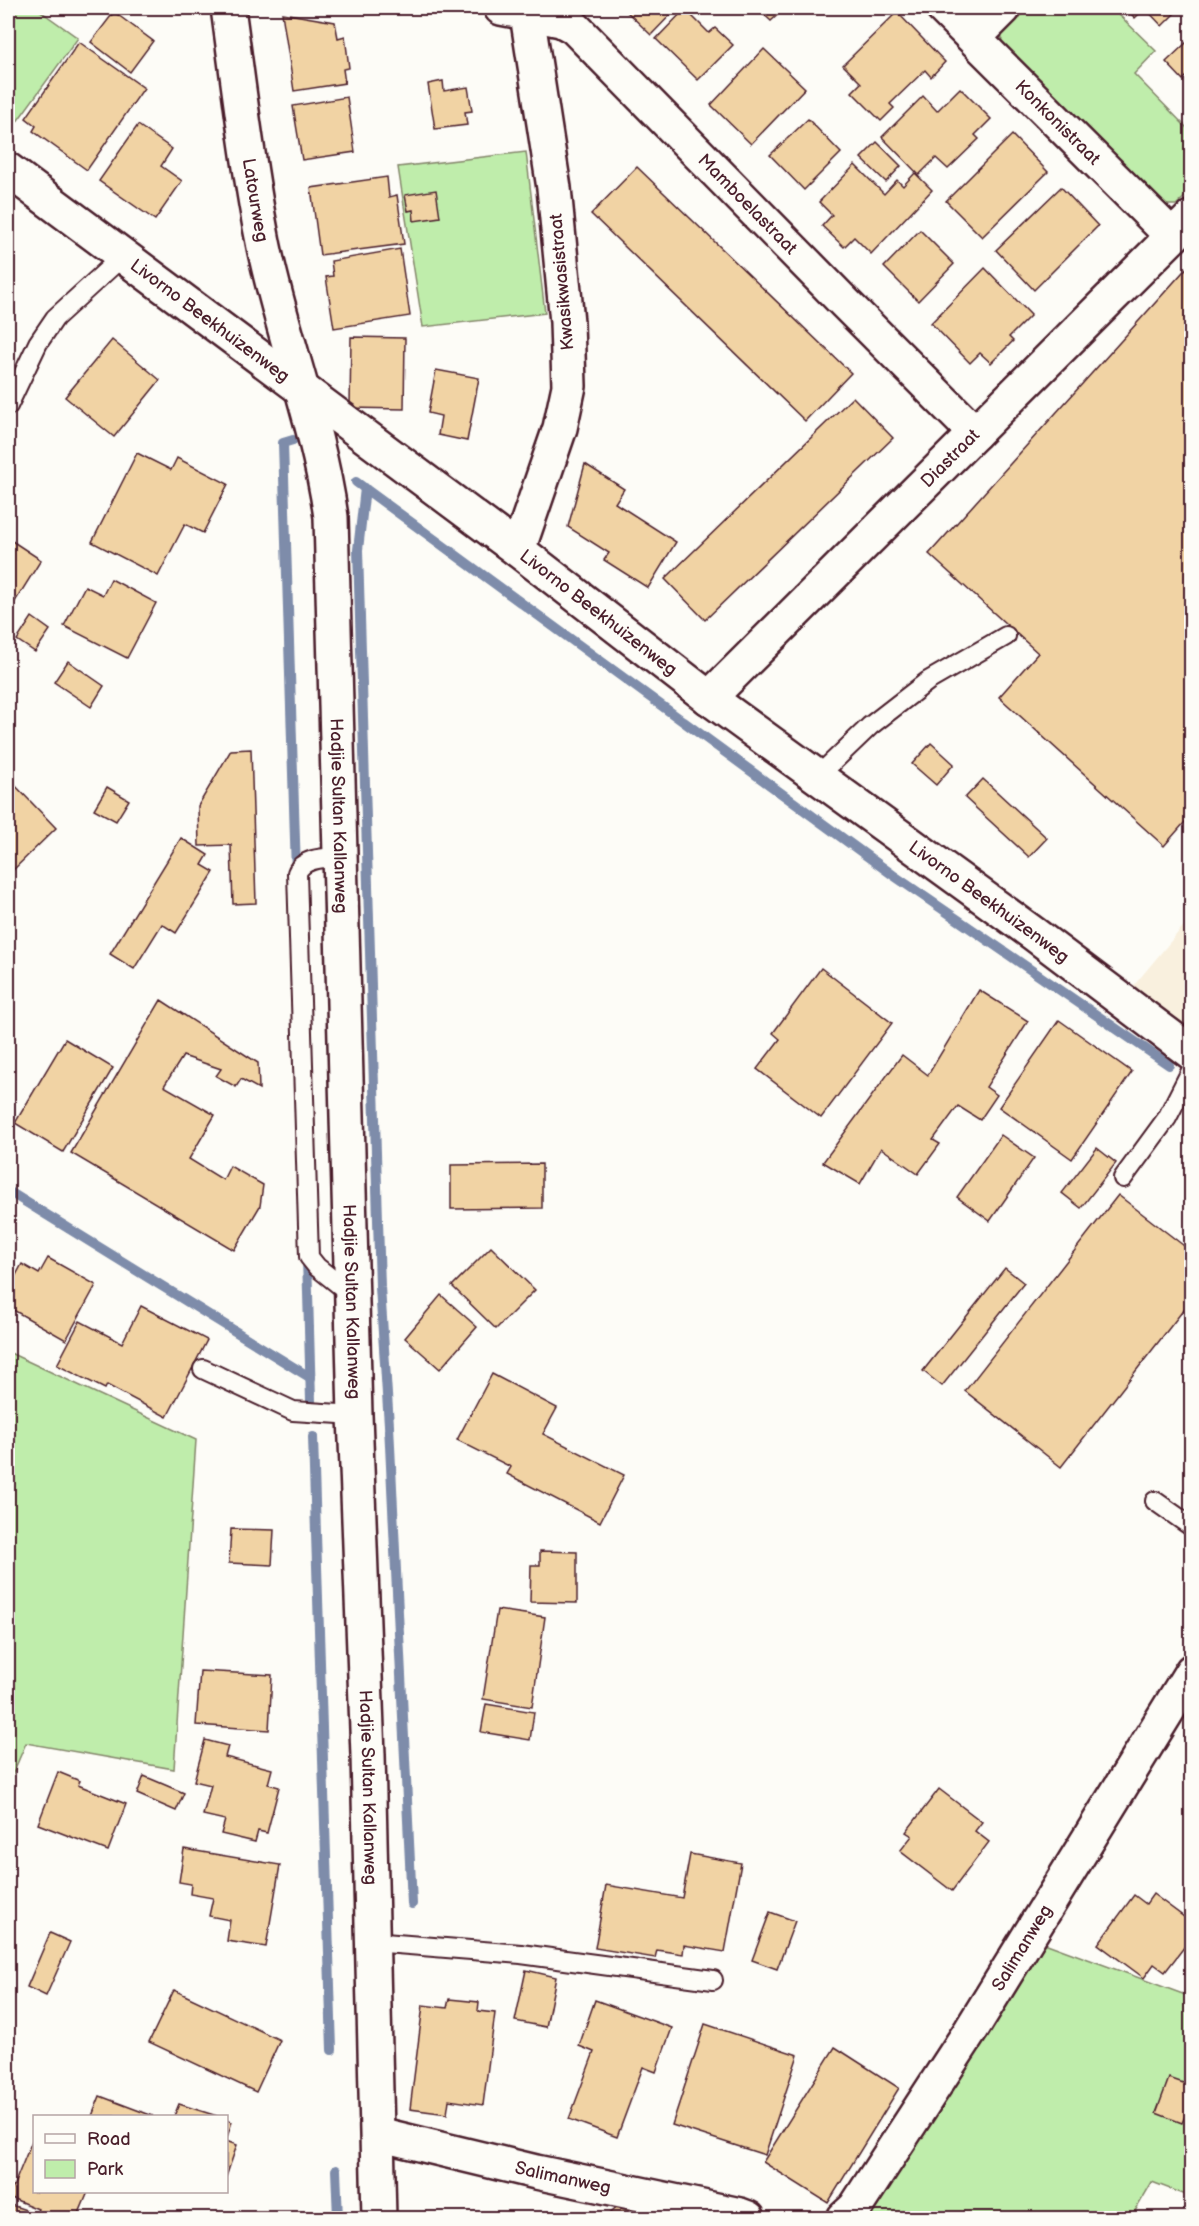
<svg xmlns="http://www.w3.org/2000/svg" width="1199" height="2226" font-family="'Balsamiq Sans',sans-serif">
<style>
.built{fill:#f9f0de}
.green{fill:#bfedab;stroke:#84866b;stroke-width:1.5}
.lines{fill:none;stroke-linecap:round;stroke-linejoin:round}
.stream{stroke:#7e8caa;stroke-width:10}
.building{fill:#f1d3a4;stroke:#4a1f2b;stroke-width:1.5}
.lane-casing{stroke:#4a1f2b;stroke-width:22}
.street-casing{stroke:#4a1f2b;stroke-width:38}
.secondary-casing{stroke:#4a1f2b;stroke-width:38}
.lane{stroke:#fdfcf7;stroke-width:18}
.street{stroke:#fdfcf7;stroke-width:33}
.secondary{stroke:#fdfcf7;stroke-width:33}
.labels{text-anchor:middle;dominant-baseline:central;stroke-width:5;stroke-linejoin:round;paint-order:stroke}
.street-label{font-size:18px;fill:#4a1f2b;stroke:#fdfcf7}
</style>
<rect width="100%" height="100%" fill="#fdfcf7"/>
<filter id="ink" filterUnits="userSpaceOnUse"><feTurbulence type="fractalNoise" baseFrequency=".0167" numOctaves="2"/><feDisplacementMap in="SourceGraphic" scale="12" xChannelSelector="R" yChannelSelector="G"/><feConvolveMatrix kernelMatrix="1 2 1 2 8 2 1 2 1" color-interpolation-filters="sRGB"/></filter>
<g filter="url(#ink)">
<!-- built -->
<polygon class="built" points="1191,917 1191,1035 1130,990"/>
<!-- green -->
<g class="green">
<polygon points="18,8 36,8 78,38 8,134 8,22"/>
<path d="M1025 8H1112L1156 51 1134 74 1191 132V191L1176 205H1164L1002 47C999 27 1012 21 1025 8Z"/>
<polygon points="526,152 545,313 423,327 398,167"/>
<polygon points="8,1352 196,1440 174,1769 26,1743 8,1785"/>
<polygon points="1039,1941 1191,1997 1191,2197 1152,2182 1131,2218 873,2218 866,2216"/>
</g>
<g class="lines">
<!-- stream -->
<g class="stream">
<polyline points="293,440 283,443 296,873"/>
<polyline points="356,482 893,875 1169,1065"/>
<polyline points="365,488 358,550 380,1287 389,1425 412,1904"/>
<polyline points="8,1191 311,1378"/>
<polyline points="307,1257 311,1401"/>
<polyline points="313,1437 332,2050"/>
<polyline points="336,2170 338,2218"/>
</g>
</g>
<!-- building -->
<g class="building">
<polygon points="623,8 677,8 651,35"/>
<polygon points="757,8 785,8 771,21"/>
<polygon points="1125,8 1180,8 1162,26 1145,8 1135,18"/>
<polygon points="685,9 709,33 715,28 733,45 698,80 656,39"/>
<polygon points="114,12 153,41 130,72 91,42"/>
<polygon points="897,12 945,62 931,77 925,70 890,104 894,108 881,121 852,92 861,83 843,65"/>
<polygon points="282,13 335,22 338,38 345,36 349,68 343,69 345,83 294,91"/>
<polygon points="79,42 144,88 87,170 33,131 36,126 26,118"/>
<polygon points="1187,42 1192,47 1192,78 1188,75 1183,80 1166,62"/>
<polygon points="764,49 805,88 751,144 711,105"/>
<polygon points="443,81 444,91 468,87 472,111 465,112 467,125 435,129 428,84"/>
<polygon points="960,88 991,119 975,135 979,139 948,169 936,158 919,175 882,137 923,96 937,111"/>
<polygon points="347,97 355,152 302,160 293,106"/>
<polygon points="808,119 841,153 804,190 770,155"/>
<polygon points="138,125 172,149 161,166 182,181 155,220 99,181"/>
<polygon points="1012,135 1048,172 982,237 946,201"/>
<polygon points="877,142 901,166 886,182 861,158"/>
<polygon points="855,165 884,194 897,180 903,186 915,173 932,190 871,254 854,237 844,247 822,226 832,215 819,202"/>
<polygon points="637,167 851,373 805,421 591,214"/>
<polygon points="387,177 389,197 397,195 404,244 320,255 311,188"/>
<polygon points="1061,187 1098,226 1034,290 996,250"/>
<polygon points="436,190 440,217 414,221 413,210 408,211 405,195"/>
<polygon points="920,230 954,264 918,301 884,267"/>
<polygon points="400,249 410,316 334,328 326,277 333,276 331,261"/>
<polygon points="1192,262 1192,814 1164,846 999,697 1038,653 929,554"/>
<polygon points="985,268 1031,315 1009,337 1013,341 991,363 980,353 970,363 931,323"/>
<polygon points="351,337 405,338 404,409 350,408"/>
<polygon points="112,340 160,380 114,437 65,397"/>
<polygon points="436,370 479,378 467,441 438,435 441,416 428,413"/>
<polygon points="853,397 893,438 705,620 665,579"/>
<polygon points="137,453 171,470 177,458 228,484 203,533 185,524 158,576 92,542"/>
<polygon points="585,464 624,489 615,503 676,542 648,588 604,560 609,553 568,527"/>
<polygon points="9,539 41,560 8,613 8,541"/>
<polygon points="111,579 156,603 127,658 64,626 85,586 103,595"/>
<polygon points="32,617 50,630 35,652 17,640"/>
<polygon points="68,661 104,686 91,707 54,682"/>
<polygon points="931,743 954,764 936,785 912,764"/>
<polygon points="251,749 256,903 233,904 231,845 199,846 198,806 231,750"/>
<polygon points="8,778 56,828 8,875"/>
<polygon points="983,779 1047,838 1029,857 965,798"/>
<polygon points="107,787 129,800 116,821 94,809"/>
<polygon points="181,838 208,855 202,865 214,872 176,933 162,924 134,969 110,954"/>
<polygon points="821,968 892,1023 821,1118 757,1069 780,1039 773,1033"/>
<polygon points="979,990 1028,1021 986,1087 997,1095 980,1120 958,1106 933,1140 940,1144 918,1174 881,1148 860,1184 823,1162 902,1055 928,1075"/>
<polygon points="161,1000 258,1063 259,1089 241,1079 236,1087 216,1076 221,1069 183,1056 164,1086 215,1115 189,1159 223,1180 230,1166 263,1185 260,1206 234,1250 71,1153"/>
<polygon points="1059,1020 1132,1072 1072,1159 999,1107"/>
<polygon points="65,1039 113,1068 63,1152 15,1123"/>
<polygon points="1001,1135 1034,1158 990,1221 957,1197"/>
<polygon points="1097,1148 1116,1163 1081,1208 1062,1193"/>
<polygon points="542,1164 542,1208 451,1209 451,1165"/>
<polygon points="1118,1195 1192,1252 1192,1299 1061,1467 965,1391"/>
<polygon points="491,1247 535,1290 496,1329 452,1286"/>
<polygon points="48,1258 96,1285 66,1340 8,1307 8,1290 22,1264 39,1274"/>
<polygon points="1005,1268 1024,1283 942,1386 923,1371"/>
<polygon points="441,1295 477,1327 440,1369 405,1338"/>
<polygon points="141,1306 207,1340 167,1417 107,1385 105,1389 57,1365 80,1321 122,1343"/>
<polygon points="492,1374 557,1408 543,1434 624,1475 600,1522 507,1474 511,1467 457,1440"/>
<polygon points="231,1529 274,1530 272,1565 229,1563"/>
<polygon points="540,1551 577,1552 577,1603 530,1602 531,1565 540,1565"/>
<polygon points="497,1610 545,1617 532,1707 483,1699"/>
<polygon points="200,1671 272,1675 269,1730 196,1725"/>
<polygon points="486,1704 534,1712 530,1740 481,1732"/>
<polygon points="205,1740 228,1746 225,1757 272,1769 268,1784 279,1787 267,1833 258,1831 255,1842 221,1834 225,1820 203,1815 211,1785 194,1781"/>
<polygon points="58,1772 80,1781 78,1785 126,1804 108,1851 38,1824"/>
<polygon points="144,1776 184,1793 176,1811 137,1794"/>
<polygon points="939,1789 982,1822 975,1831 989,1842 952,1891 900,1851 912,1836 906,1832"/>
<polygon points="184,1849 280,1865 266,1947 227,1941 230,1920 209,1916 213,1898 190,1894 191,1884 179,1882"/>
<polygon points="690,1854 741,1863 725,1952 684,1945 683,1954 657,1950 655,1958 595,1948 606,1885 682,1898"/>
<polygon points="1153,1894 1192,1923 1192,1937 1165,1972 1154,1964 1144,1978 1098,1944 1134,1895 1146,1904"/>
<polygon points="770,1912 795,1921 777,1969 752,1960"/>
<polygon points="50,1933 70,1942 46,1996 27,1987"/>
<polygon points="526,1970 556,1977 546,2027 515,2021"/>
<polygon points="174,1990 280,2040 256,2092 149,2042"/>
<polygon points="449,1999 479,2002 478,2011 495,2013 483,2105 449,2100 447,2114 410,2109 423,2005 447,2008"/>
<polygon points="595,2000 672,2028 656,2072 643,2067 617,2137 569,2119 594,2052 579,2046"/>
<polygon points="705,2024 798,2055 765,2155 672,2125"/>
<polygon points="835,2047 899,2088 828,2203 763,2162"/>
<polygon points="1169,2078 1192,2086 1192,2100 1182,2123 1156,2113"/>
<polygon points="100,2096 153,2116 92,2116"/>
<polygon points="179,2104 217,2116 174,2116"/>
<polygon points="226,2120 232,2122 226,2140"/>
<polygon points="32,2141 34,2142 34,2192 88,2192 77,2218 34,2218 38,2209 9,2197"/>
<polygon points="226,2141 237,2145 226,2177"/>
<polygon points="621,2203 689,2218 604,2218"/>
<polygon points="8,2204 29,2211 27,2218 8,2218"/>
</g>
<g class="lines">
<defs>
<g id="lane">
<polyline points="8,406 38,343 55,318 124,255"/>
<polyline points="817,777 870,726 928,681 1006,636"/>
<path d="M340 857C326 858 303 857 297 873L309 1257 317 1267 352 1295"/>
<polyline points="1123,1178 1167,1118 1192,1069"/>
<polyline points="203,1369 293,1411 355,1415"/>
<polyline points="1155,1501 1192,1527"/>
<polyline points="372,1942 521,1954 713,1980"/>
</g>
<g id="street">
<path id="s1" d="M501 8 561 20 574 27 845 303 975 433"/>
<path id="s2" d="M943 8 1172 236"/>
<polyline points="974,38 1004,8"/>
<path id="s3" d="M8 170 518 550 709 698 1034 934 1192 1053"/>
<polyline points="518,550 560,428 569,386 567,322 554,188 526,8"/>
<path id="s4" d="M709 698 1192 217"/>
<path id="s5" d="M378 2134 536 2172 740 2215 748 2218"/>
<path id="s6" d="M844 2218 855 2208 971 2030 1192 1671"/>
</g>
<g id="secondary">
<path id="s7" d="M228 8C239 87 248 168 264 247 283 338 318 425 331 517L355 1415 368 1755 379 2218"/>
</g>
</defs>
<!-- lane casing -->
<use href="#lane" class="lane-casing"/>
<!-- street casing -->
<use href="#street" class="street-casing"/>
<!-- secondary casing -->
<use href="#secondary" class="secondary-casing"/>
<!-- lane -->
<use href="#lane" class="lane"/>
<!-- street -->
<use href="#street" class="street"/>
<!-- secondary -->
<use href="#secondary" class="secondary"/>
</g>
</g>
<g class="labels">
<!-- street labels -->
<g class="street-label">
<text stroke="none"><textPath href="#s2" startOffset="162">Konkonistraat</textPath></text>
<text stroke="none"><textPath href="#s7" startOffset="194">Latourweg</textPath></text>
<text stroke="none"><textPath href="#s1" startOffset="324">Mamboelastraat</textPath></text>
<text transform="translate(562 282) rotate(-95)">Kwasikwasistraat</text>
<text stroke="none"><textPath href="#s3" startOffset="252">Livorno Beekhuizenweg</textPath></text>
<text stroke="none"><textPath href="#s4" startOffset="340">Diastraat</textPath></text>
<text stroke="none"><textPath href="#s3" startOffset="738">Livorno Beekhuizenweg</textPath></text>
<text stroke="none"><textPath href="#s7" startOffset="819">Hadjie Sultan Kallanweg</textPath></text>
<text stroke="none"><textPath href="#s3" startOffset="1224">Livorno Beekhuizenweg</textPath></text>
<text stroke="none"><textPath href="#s7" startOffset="1305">Hadjie Sultan Kallanweg</textPath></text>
<text stroke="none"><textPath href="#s7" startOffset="1791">Hadjie Sultan Kallanweg</textPath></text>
<text stroke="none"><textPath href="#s6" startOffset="324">Salimanweg</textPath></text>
<text stroke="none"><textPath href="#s5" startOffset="190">Salimanweg</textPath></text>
</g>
</g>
<!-- margin -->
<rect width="1199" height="2226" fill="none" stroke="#fdfcf7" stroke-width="30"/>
<rect x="15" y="15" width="1169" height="2196" fill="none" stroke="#4a1f2b" stroke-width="2" filter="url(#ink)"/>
<!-- legend -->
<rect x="33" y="2115" width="195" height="78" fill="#fdfcf7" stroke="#b5a4a5" stroke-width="1.5"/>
<rect x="45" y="2134" width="30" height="9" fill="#fdfcf7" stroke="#b5a4a5" stroke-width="1.5"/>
<text x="87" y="2145" font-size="18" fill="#4a1f2b">Road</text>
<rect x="45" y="2160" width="30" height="18" fill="#bfedab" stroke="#b5a4a5" stroke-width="1.5"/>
<text x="87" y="2175" font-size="18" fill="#4a1f2b">Park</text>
</svg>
